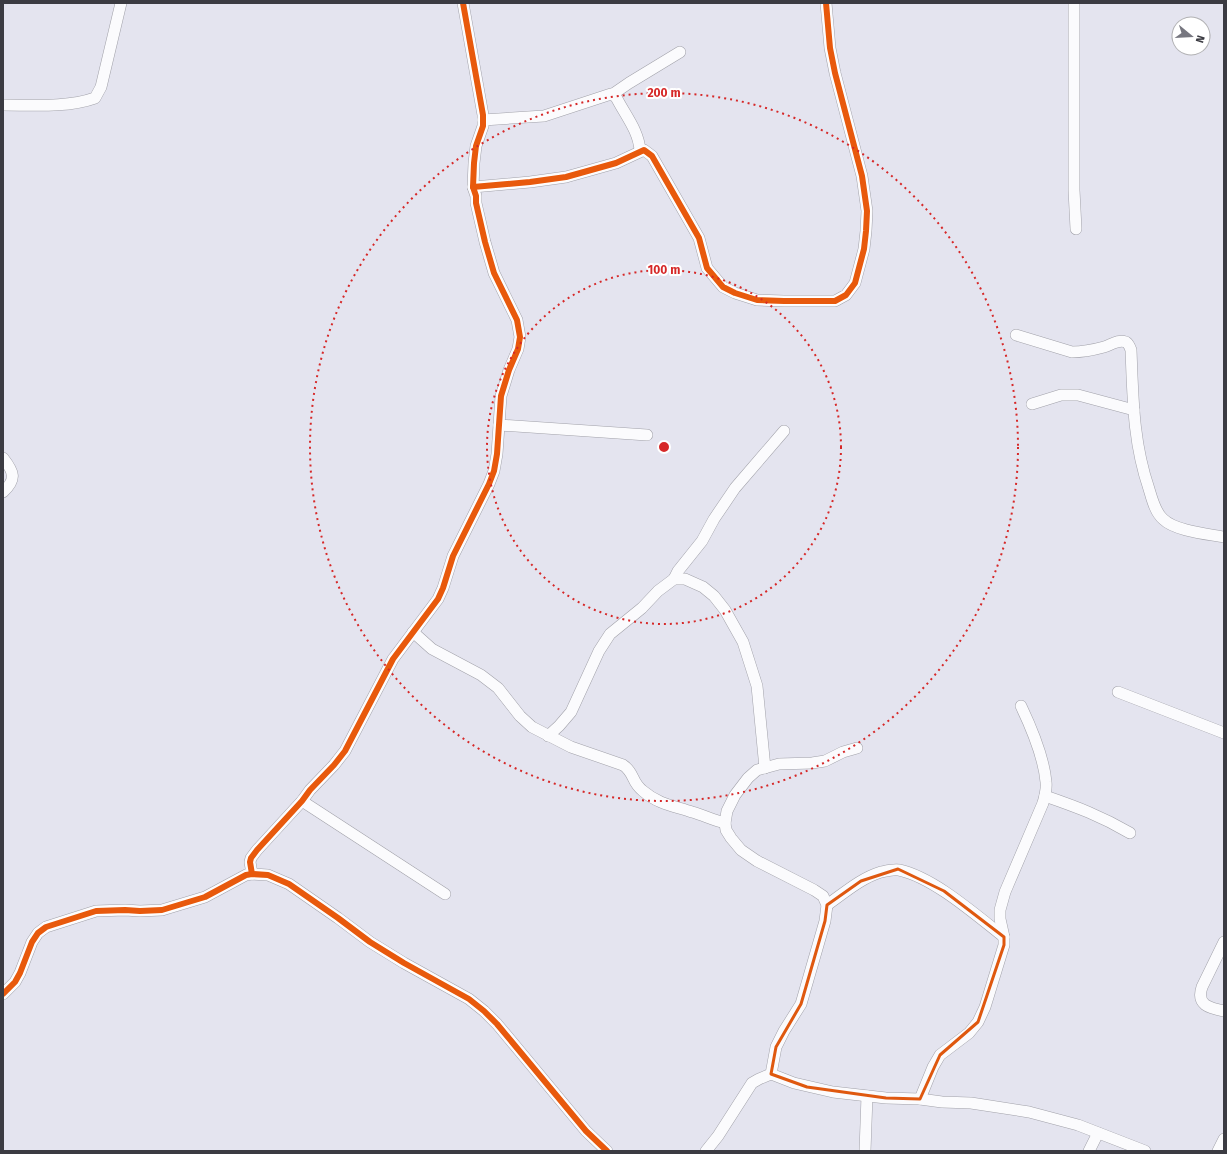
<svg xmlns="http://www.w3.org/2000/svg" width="1227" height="1154" font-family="'Fira Sans',sans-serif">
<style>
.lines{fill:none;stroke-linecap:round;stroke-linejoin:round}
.minor-casing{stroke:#a1a1a9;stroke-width:12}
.minor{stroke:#fbfbfd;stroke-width:11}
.cycleway-casing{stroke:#fff;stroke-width:8}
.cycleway{stroke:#e8590c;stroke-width:6}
.marked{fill:none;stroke:#df580f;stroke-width:3;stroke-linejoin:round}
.ring{fill:none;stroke:#d62828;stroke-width:2;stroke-dasharray:2 4}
.centre{fill:#d62828;stroke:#fff;stroke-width:2}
.ring-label{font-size:12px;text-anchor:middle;font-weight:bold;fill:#d62828;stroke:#fff;stroke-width:4;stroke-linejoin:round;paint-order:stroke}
</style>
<rect width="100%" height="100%" fill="#e4e4ef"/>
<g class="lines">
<defs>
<g id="minor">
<polyline points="1074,3 1074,190 1076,229"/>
<polyline points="613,94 629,83 680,52"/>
<path d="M3 105C32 105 67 108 95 98L101 87 121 3"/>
<path d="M483 120 544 116 611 94 616 97C625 115 639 131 640 151"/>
<polyline points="473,187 530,182 566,177 616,163 644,150 652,156 699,238 707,268 723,287 735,293 757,300 784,301 835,301 846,295 855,283 864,249 866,231 867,211 862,176 835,73 830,48 826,3"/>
<path d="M1016 335 1072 352C1082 352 1093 350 1104 347 1111 345 1118 339 1126 342 1129 344 1130 347 1131 350 1133 399 1133 442 1149 489 1152 499 1155 512 1163 519 1175 531 1208 534 1224 537"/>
<polyline points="1032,404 1061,395 1078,395 1134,410"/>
<polyline points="499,425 647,435"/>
<path d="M3 458C14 472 17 479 3 492"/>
<polyline points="674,579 678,571 702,541 714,519 735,488 784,431"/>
<path d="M413 632 432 649 481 675 498 688 520 716 532 727 571 747 623 765C635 773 631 782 643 791 658 804 674 806 692 812 703 815 713 820 725 823"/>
<polyline points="1118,692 1224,733"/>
<polyline points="548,736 559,726 571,712 599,651 610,634 642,608 658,591 674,579 685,579 703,587 714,596 725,610 743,642 757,686 765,768"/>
<path d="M1045 796C1077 807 1101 816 1130 833"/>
<polyline points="302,801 445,894"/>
<polyline points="252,874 250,862 251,858 257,850 302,801 310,790 334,765 345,751 393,659 438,599 443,588 453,556 489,484 494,471 497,454 501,396 509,370 518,349 520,337 517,320 494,273 485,242 476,203 476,196 473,187 474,163 476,146 483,126 483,115 463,3"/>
<path d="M827 905C844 893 861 878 881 872 886 871 894 869 899 870 933 877 976 915 1004 937"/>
<path d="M1224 942 1202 987C1196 1005 1209 1008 1224 1011"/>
<polyline points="3,994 15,982 20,973 32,942 38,933 46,927 96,911 125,910 140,911 162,910 205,897 246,875 252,874 268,875 289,884 338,918 370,942 404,963 469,999 484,1011 497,1024 586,1131 607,1151"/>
<polyline points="771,1074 776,1047 784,1031 801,1004 825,921 827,905 823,896 814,890 757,861 741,850 731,838 726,830 725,823 727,811 735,795 748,778 757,770 779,764 812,763 825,761 843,752 857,748"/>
<path d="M920 1099 933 1067 940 1055 969 1033 978 1022 985 1007 1004 945V937L1000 919V910L1005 892 1043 803C1045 796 1047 789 1046 782 1044 759 1031 727 1021 706"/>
<polyline points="706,1151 718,1136 752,1083 759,1079 771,1074 794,1083 833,1092 886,1098 920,1099 942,1102 971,1103 1029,1112 1078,1125 1145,1151"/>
<polyline points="865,1151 867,1096"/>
<polyline points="1089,1151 1098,1133"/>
<polyline points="1218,1151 1224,1139"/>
</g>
</defs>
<!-- minor casing -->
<use href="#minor" class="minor-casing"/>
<!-- minor -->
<use href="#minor" class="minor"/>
<defs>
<g id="cycleway">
<polyline points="473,187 530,182 566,177 616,163 644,150 652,156 699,238 707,268 723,287 735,293 757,300 784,301 835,301 846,295 855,283 864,249 866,231 867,211 862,176 835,73 830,48 826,3"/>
<polyline points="252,874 250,862 251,858 257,850 302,801 310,790 334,765 345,751 393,659 438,599 443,588 453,556 489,484 494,471 497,454 501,396 509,370 518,349 520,337 517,320 494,273 485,242 476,203 476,196 473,187 474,163 476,146 483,126 483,115 463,3"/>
<polyline points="3,994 15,982 20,973 32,942 38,933 46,927 96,911 125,910 140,911 162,910 205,897 246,875 252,874 268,875 289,884 338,918 370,942 404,963 469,999 484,1011 497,1024 586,1131 607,1151"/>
</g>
</defs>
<!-- cycleway casing -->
<use href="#cycleway" class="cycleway-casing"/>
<!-- cycleway -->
<use href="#cycleway" class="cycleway"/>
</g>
<!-- marked area -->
<path class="marked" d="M898 869 944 891 1004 937V945L978 1022 940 1055 920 1099 886 1098 807 1087 771 1074 776 1047 801 1004 825 921 827 905 861 881Z"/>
<!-- distance rings -->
<g class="ring">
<circle cx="664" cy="447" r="177"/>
<circle cx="664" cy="447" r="354"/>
</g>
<circle cx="664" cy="447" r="6" class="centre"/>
<g class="ring-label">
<text x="664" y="97">200 m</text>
<text x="664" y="274">100 m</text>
</g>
<!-- border -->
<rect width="1227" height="1154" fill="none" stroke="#3b3b42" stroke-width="8"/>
<!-- north arrow -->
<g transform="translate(1191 36) rotate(108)"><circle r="19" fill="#ffffff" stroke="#b1b1b3"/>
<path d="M0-3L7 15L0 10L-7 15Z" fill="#76767f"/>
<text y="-6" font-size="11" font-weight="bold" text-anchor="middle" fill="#3b3b42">N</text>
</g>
</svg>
